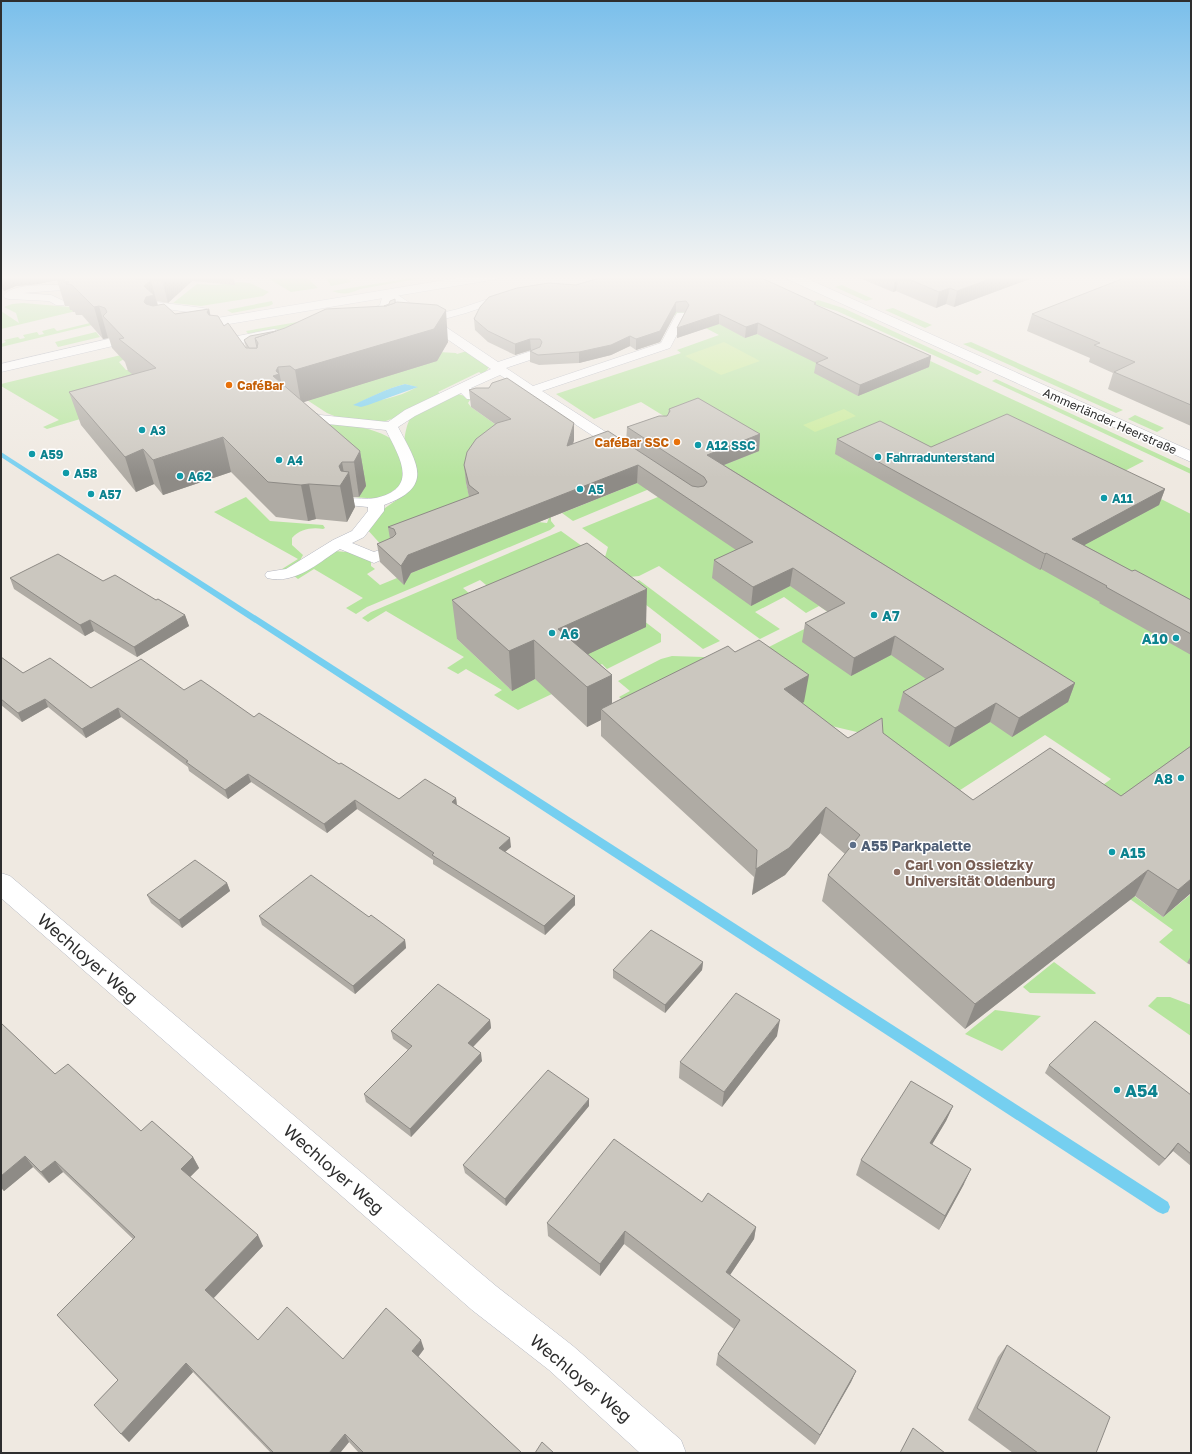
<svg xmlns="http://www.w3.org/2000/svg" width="1192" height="1454" font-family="'Golos Text',sans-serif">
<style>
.green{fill:#b6e59e;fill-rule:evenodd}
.pitch{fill:#c9ec9a}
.water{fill:#75cff0}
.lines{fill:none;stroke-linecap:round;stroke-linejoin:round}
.stream{fill:#75cff0;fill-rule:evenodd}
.pedestrian-casing{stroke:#b4b7c1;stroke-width:1}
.minor-casing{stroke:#b4b7c1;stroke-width:1}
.tertiary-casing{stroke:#b4b7c1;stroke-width:1}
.pedestrian{fill:#fff;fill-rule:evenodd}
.minor{fill:#fff;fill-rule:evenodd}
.tertiary{fill:#fff;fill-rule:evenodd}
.wall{fill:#afaba4}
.shaded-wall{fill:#8e8b86}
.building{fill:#cbc7bf;stroke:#8e8b86}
.food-dot{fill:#e8710a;stroke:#fff;stroke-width:1.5}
.culture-dot{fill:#0f9aa8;stroke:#fff;stroke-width:1.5}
.service-dot{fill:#5c6f8a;stroke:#fff;stroke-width:1.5}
.education-dot{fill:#8d6e63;stroke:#fff;stroke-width:1.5}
.labels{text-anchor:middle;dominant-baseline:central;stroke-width:3;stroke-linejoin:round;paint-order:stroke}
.far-food-label{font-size:12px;font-weight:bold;fill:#c56008;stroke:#fff;text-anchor:start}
.far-street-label{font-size:12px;fill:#2e2e2e;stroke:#fff}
.far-culture-label{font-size:12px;font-weight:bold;fill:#0d838f;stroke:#fff;text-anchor:start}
.culture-label{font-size:14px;font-weight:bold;fill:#0d838f;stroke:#fff;text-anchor:start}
.service-label{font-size:14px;font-weight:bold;fill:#4e5e75;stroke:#fff;text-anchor:start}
.education-label{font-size:14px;font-weight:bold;fill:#785e54;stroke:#fff;text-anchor:start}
.near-street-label{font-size:17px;fill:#2e2e2e;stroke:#fff}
.near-culture-label{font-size:17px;font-weight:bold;fill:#0d838f;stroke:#fff;text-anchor:start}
</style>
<rect width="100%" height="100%" fill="#efe9e1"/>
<!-- green -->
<g class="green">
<polygon points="272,275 304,275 318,288 291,292 271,280 270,278"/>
<polygon points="326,275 345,275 351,282 331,286 325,277"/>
<path d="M429 275H456L442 277 434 276 360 289C350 294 342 295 332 291Z"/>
<polygon points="239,282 250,283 269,292 263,296 201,306 173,303 197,284 216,285"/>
<polygon points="842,285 873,299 866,301 835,287"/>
<polygon points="818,300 843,308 982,372 977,375 837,311 810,303"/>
<polygon points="272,301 273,304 269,306 232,313 227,310"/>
<polygon points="23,303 70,307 76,311 1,329 1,311 19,323 16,313 4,307 12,304"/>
<polygon points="893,308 932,325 925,328 885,310"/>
<polygon points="367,310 349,318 249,335 246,331"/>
<polygon points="637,310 830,314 1144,461 1115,476 1191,514 1191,872 1088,796 1111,779 1045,735 954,794 878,737 823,724 753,655 822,620 844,623 819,606 806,613 784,597 755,612 780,629 760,639 659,566 639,576 610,579 605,557 608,547 582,528 680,488 696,476 758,451 672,421 641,402 594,419 556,394 681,353 677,350 719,335 679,314 637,327"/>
<polygon points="90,323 92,325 1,347 1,344 6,342 4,340 18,337 20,339 25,338 23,335 37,332 39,335 44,334 42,331 54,328 57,331"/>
<polygon points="96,332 100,337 58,347 55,342"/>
<polygon points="971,342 1123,410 1116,413 963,344"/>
<path d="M467 351 490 366 483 375 479 372 438 392 442 395 394 418 383 422 339 418 327 413 307 400 439 352 456 353 457 354ZM405 384 417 387C398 398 376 401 354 405 372 397 385 389 405 384Z"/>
<polygon points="121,355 124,359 119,362 126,370 130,370 160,395 47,429 43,427 59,420 1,386 1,384"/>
<polygon points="996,379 1191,469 1191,474 992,381"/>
<path d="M458 394 468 397 470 400 468 403 471 407 513 437 466 483 469 496 479 509 384 548 366 528 385 508 404 495C404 474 400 434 411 417Z"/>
<polygon points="1135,415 1164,428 1157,432 1128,419"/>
<path d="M317 424C340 423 394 427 404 454 406 461 404 474 404 482 386 498 379 500 355 497L362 486Z"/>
<polygon points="666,482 573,521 562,513 637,483"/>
<path d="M246 497 270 521 323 525 325 528 323 529C312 527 300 529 292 538V545L303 555 296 568 287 572 282 569 298 559 214 512Z"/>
<polygon points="551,517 551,521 555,526 550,530 367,607 356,614 346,608 363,598 314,569 298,579 293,575 334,551 347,552 371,559 371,566 375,569 367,574 380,585 397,578 407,579 411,573 538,522 547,523 549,518"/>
<polygon points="561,531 586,549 491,589 480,580 463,588 477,600 457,639 511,690 562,667 573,684 518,710 494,695 502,690 466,669 458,674 447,668 464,657 386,611 368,622 362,618 371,612"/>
<polygon points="639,580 720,641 703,649 623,587"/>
<polygon points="592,581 661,634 661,642 607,669 602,664 589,670 576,660"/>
<polygon points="672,656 703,657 717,661 641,715 619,697 630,691 618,681 661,659"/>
<polygon points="1118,884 1163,917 1191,894 1191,959 1187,963 1159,942 1173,930 1116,889"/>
<polygon points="1054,962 1096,993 1095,994 1030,993 1023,987"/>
<polygon points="1157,997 1170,997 1191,1005 1191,1036 1148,1006"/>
<polygon points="995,1010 1041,1016 1002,1051 965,1034"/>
</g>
<!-- pitch -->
<g class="pitch">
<polygon points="724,342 760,361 721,375 685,356"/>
<polygon points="844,409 856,416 815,432 803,425"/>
</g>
<!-- water -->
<path class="water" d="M405 384 418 387 368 405 361 407 353 405C371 397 385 389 405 384Z"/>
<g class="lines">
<!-- stream -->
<polygon class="stream" points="1,452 1168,1202 1170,1207 1168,1212 1163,1214 1158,1212 1,457"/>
<defs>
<g id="pedestrian">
<path d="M83 278 89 281 79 288 75 289 23 293 51 295 64 301 66 303 64 305H56L49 301 9 299 5 298 3 296C16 280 53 288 71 283 75 282 79 279 83 278Z"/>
<path d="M388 290 392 291 429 316 458 309 503 294H511L513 296 511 298 466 313 437 321 498 362 531 351H539L541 354 539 357 506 368 533 386 661 343 677 313H685L687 315 670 348 542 391 626 445 628 448 626 451 621 452 616 451 500 375 471 388 479 396 477 399H467L461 393 415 416 398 427C417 463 435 487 384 505V511L364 537 352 543 374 552 389 546 395 548 397 551 395 554 374 563 340 549C318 563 295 585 267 578L265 575 267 572 286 569 333 540 352 531 368 511V507L348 505 346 502 348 499C357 497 366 500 376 498 421 488 398 455 386 430L318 423 295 415 293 412 295 409 300 408 320 415 388 422 405 410 491 369 425 324 418 323 416 321 418 319 392 301 389 309 367 319H359L357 317 359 315 380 305 384 291Z"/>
<polygon points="141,300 203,308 207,309 209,311 207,313 203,314 137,305 135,303 137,301"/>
<polygon points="274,329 278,330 280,333 278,336 222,347 218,346 216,343 218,340 222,339"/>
</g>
<g id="minor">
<polygon points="475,275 503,275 501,278 497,279 193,330 188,329 186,326 188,323 193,322"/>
<polygon points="108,339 113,340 115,343 113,346 1,372 1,364"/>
<polygon points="1,873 10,876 496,1286 573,1346 681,1440 686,1453 640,1453 549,1370 472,1310 1,898"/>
</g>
<polygon id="tertiary" points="783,275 799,275 1191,451 1191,462 785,278"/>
</defs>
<!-- pedestrian casing -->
<use href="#pedestrian" class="pedestrian-casing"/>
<!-- minor casing -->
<use href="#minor" class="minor-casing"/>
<!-- tertiary casing -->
<use href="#tertiary" class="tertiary-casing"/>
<!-- pedestrian -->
<use href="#pedestrian" class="pedestrian"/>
<!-- minor -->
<use href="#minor" class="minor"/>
<!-- tertiary -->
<use href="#tertiary" class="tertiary"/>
</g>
<!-- wall -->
<g class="wall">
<polygon points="1,275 233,275 235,285 192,281 168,303 157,301 158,305 175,314 209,309 210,315 224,326 246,347 244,340 276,331 384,306 389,304 395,299 396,303 448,342 437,361 303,402 360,451 366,486 359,497 353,497 355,507 347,522 316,519 308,521 276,517 231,472 163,495 154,484 136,492 81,425 69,392 132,374 128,371 125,362 112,348 109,338 103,339 82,315 76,315 75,312 73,312 72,310 70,310 69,306 65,306 57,280 38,284 16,286 4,291 1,287"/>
<polygon points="852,275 1040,275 954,307 946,304 936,308 896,291 893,292"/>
<polygon points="1191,275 1191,426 1108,389 1113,373 1089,362 1090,358 1027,331 1032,314"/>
<polygon points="489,297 816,303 816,305 931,356 929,367 858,396 814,373 816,363 757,334 745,338 719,324 677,338 677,328 685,312 676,312 660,342 636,350 630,346 611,355 579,363 539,365 530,362 530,351 532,350 531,350 515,355 488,342 475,330 474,319"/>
<polygon points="469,390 574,440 573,444 626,443 627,427 667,416 668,414 669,409 760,434 759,451 724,465 1075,683 1068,702 1012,737 990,722 949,747 898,711 903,692 926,679 891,655 851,676 802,642 805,623 828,612 790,586 751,606 712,578 714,560 736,550 637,483 411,573 404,585 380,562 377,544 390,539 388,527 469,497 466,483 464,465 495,424 471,407"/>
<polygon points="837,439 931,447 1165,489 1159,505 1084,545 1132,571 1191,600 1191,655 1099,603 1100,602 1041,569 1040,570 835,454"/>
<polygon points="10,578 103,581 156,600 185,615 189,626 137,657 94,631 85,636 14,589"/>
<polygon points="452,600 646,627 588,654 612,675 612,704 804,702 802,703 848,738 883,733 973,800 1121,796 1191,746 1191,893 1163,917 1135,896 965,1029 822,901 828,875 845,854 820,833 785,875 752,895 754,877 601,736 601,720 587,727 535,679 512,691 457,639"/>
<polygon points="1,657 23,673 91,688 184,690 254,717 339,764 399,799 456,798 457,805 511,847 505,852 575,896 575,905 545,935 433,864 433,860 357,809 327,833 251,782 228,799 189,771 188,767 121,717 86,738 48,707 22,722 1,705"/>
<polygon points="227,883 230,891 182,928 151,903 147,895"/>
<polygon points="259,916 369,917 405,940 406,948 355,994 262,925"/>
<polygon points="1191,956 1191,965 1187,963"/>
<polygon points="703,962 702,970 665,1013 613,978 613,970"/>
<polygon points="490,1020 491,1028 473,1047 482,1061 411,1137 366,1102 364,1094 408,1050 393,1039 391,1031"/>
<polygon points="1,1023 55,1074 141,1131 193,1157 199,1168 190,1177 263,1246 213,1298 258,1340 343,1359 424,1349 418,1357 522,1453 359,1453 349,1442 340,1453 271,1453 193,1372 129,1442 94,1405 118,1380 65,1324 57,1315 133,1239 63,1172 49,1183 33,1167 4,1191 1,1188"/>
<polygon points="777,1036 722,1107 679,1078 680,1062"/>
<polygon points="1049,1065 1191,1095 1191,1166 1173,1151 1159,1166 1045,1073"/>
<polygon points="589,1106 506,1206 465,1173 463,1165"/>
<polygon points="953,1106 946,1121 932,1144 964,1184 939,1230 856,1175 861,1160"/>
<polygon points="702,1202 756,1227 754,1239 730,1275 856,1371 851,1382 815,1445 716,1365 718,1354 734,1329 624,1244 600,1276 548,1236 547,1223"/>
<polygon points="1007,1345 1096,1453 1013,1453 968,1420 998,1357"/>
</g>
<!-- shaded-wall -->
<g class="shaded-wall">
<polygon points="1,275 58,275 56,275 57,280 38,284 16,286 4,291 1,283"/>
<polygon points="163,275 190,275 192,281 168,303 161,276"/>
<polygon points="899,275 896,291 893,292 896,276"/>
<polygon points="1001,275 1040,275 954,307 957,291"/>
<polygon points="151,280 159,311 162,326 144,302 144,286"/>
<polygon points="950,288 946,304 936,308 939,292"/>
<polygon points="676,302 676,312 660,342 636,350 636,339"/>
<polygon points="99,306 108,338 103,339 94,307"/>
<polygon points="209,309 216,340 207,312"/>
<polygon points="446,310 448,342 437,361 301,403 295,370"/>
<polygon points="719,314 719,324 677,338 677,328"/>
<polygon points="758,323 757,334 745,338 746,327"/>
<polygon points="630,336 630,346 611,355 579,363 579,352"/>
<polygon points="530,339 531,350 515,355 515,344"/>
<polygon points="931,356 929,367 858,396 860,385"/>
<polygon points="278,367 285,400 273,376"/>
<polygon points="574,423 574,440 567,464 567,446"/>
<polygon points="760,434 759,451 706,472 707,455"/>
<polygon points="223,437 231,472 163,495 153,460"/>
<polygon points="143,449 154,484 136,492 125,457"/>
<polygon points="360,451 366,486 359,497 354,462"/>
<polygon points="342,462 345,479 349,472 355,507 347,522 340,486 339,466"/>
<polygon points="638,465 637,483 411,573 404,585 401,566 408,555"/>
<polygon points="309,484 316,519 308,521 301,485"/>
<polygon points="1165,489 1159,505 1066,555 1072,539"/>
<polygon points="1046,553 1041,569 1040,570 1045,554"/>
<polygon points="793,568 790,586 751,606 753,587"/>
<polygon points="647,589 646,627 563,666 558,629"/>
<polygon points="185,615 189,626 137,657 134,647"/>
<polygon points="90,620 94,631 85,636 80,625"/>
<polygon points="895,636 891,655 851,676 854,658"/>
<polygon points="534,640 535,679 512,691 509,651"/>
<polygon points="612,675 612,714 601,709 601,720 587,727 587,687"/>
<polygon points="809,675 804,702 780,715 784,689"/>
<polygon points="1075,683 1068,702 1012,737 1019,718"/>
<polygon points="45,699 48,707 22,722 18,713"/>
<polygon points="996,703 990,722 949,747 955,728"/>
<polygon points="118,708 121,717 86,738 82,729"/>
<polygon points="248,774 251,782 228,799 225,790"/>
<polygon points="456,798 457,807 452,802"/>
<polygon points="355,800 357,809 327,833 324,824"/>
<polygon points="826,807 820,833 785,875 752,895 756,869"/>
<polygon points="510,838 511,847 499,857 499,848"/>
<polygon points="1148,870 1135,896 965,1029 975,1004"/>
<polygon points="1191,879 1191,893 1163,917 1178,890"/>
<polygon points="227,883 230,891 182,928 179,920"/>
<polygon points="575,896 575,905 545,935 544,926"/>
<polygon points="405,940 406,948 355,994 353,986"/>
<polygon points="703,962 702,970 665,1013 665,1005"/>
<polygon points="490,1020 491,1028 469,1051 468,1043"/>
<polygon points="780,1020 777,1036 722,1107 724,1092"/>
<polygon points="481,1053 482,1061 411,1137 410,1129"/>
<polygon points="589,1099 589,1106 506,1206 505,1199"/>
<polygon points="953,1106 946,1121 924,1158 930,1143"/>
<polygon points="1178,1143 1173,1151 1159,1166 1165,1159"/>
<polygon points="25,1156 33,1167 4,1191 1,1187 1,1176"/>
<polygon points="193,1157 199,1168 187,1180 181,1169"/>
<polygon points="55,1161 63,1172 49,1183 41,1172"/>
<polygon points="971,1169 964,1184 939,1230 945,1216"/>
<polygon points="756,1227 754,1239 724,1284 726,1272"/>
<polygon points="625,1231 624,1244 600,1276 600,1264"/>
<polygon points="258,1235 263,1246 211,1301 205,1290"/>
<polygon points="421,1340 424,1349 415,1361 412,1351"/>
<polygon points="186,1363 193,1372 129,1442 121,1434"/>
<polygon points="856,1371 851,1382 815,1445 820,1435"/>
<polygon points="345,1434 349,1442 340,1453 329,1453"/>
</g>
<!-- building -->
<g class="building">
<polygon points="56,275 100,275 151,280 144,286 154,295 146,297 144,302 146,304 153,306 164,304 175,314 209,309 207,312 209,315 218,316 224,326 228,323 246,348 257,348 258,343 255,338 285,328 326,309 386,306 397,302 437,305 446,310 434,329 295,370 290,366 278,367 276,371 279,374 273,376 360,451 354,462 342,462 339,466 341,471 349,472 340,486 309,484 301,485 268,482 223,437 153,460 143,449 125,457 69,392 156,368 119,339 124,338 103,316 107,312 105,308 99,306 94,307 72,285 66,284 69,282 63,282 66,279 61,279 64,277"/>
<polygon points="149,275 163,275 161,276"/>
<polygon points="609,275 755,275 816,303 814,304 931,356 860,385 816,363 828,358 758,323 746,327 719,314 677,328 689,305 686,301 676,302 660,331 636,339 630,336 611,345 579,352 538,355 530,351 540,347 542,342 540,339 530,339 515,344 488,331 474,319 480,307 489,297 517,288 549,283 576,285"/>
<polygon points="892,275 1001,275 957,291 950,288 939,292 899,275 896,276"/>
<polygon points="1132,275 1191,275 1191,405 1114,372 1135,362 1094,345 1100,343 1032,314"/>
<polygon points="395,299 395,303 386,306 384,306 389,304 390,301"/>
<polygon points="276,331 255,338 257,348 249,348 244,340 250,336"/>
<polygon points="507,378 574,423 567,446 608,431 692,486 698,487 704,486 707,482 704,477 627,427 659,416 667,416 670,411 669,409 698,398 760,434 707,455 1075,683 1019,718 996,703 955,728 903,692 944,669 895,636 854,658 805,623 845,603 793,568 753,587 714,560 753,542 638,465 408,555 401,566 377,544 393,537 396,534 394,529 388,527 479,493 469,485 464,465 467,452 476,439 497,423 511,419 469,390 476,388 489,388 492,383"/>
<polygon points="1007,414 1165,489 1072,539 1132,571 1135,570 1191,600 1191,634 1106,587 1107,586 1046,553 1045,554 837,439 880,421 931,447"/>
<polygon points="587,543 647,589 558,629 612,675 587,687 534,640 509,651 452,600"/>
<polygon points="58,554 103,581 115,575 156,600 158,599 185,615 134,647 90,620 80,625 10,578"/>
<polygon points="759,640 809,675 784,689 848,738 882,718 883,733 973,800 1050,748 1121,796 1191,746 1191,879 1178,890 1148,870 975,1004 828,875 860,835 826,807 789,848 756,869 757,850 601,709 728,646 735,652"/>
<polygon points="1,657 23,673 50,658 91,688 141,659 184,690 201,680 254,717 259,713 339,764 341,763 399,799 425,779 456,798 452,802 510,838 499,848 575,896 544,926 432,855 434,853 355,800 324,824 248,774 225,790 186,762 188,761 118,708 82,729 45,699 18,713 1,699"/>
<polygon points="195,860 227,883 179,920 147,895"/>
<polygon points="311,875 369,917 371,915 405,940 353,986 259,916"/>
<polygon points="651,930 703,962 665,1005 613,970"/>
<polygon points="438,984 490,1020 468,1043 481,1053 410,1129 364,1094 412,1046 391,1031"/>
<polygon points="736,993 780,1020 724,1092 680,1062"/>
<polygon points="1095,1021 1191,1095 1191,1154 1178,1143 1165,1159 1049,1065"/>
<polygon points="1,1023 55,1074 68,1064 141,1131 152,1121 193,1157 181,1169 258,1235 205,1290 258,1340 287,1307 343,1359 386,1308 421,1340 412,1351 522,1453 364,1453 345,1434 329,1453 274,1453 186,1363 121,1434 94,1405 118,1380 57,1315 135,1237 55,1161 41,1172 25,1156 1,1176"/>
<polygon points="548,1070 589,1099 505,1199 463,1165"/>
<polygon points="911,1081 953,1106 930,1143 971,1169 945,1216 861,1160"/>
<polygon points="614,1139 702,1202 708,1193 756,1227 726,1272 856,1371 820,1435 718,1354 740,1320 625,1231 600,1264 547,1223"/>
<polygon points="1007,1345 1110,1417 1096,1453 1038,1453 977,1408"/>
<polygon points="913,1428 945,1453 900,1453"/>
<polygon points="542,1442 554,1453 535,1453"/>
</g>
<!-- sky -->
<linearGradient id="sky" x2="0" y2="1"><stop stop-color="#7abfeb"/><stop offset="0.58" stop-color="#f8f5f2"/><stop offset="1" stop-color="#f8f5f2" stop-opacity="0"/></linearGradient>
<rect width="1192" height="478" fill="url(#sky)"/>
<!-- markers -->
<g class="food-dot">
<circle cx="229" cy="385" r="4"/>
<circle cx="677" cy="442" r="4"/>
</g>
<g class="culture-dot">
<circle cx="142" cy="430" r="4"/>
<circle cx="698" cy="445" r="4"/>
<circle cx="32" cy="454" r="4"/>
<circle cx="878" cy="457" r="4"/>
<circle cx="279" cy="460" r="4"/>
<circle cx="66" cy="473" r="4"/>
<circle cx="180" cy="476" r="4"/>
<circle cx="580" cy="489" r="4"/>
<circle cx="91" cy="494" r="4"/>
<circle cx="1104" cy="498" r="4"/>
<circle cx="874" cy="615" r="4"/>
<circle cx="552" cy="633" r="4"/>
<circle cx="1176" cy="638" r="4"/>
<circle cx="1181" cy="778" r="4"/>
<circle cx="1112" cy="852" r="4"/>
<circle cx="1117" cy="1090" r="4"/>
</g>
<circle class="service-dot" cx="853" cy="845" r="4"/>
<circle class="education-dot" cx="897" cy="872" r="4"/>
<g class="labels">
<!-- far-food labels -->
<g class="far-food-label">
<text x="237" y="385">CaféBar</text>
<text x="669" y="442" text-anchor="end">CaféBar SSC</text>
</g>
<!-- far-street labels -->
<g class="far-street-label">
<text transform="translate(1110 421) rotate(24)">Ammerländer Heerstraße</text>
</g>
<!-- far-culture labels -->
<g class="far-culture-label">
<text x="150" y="430">A3</text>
<text x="706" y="445">A12 SSC</text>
<text x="40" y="454">A59</text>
<text x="886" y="457">Fahrradunterstand</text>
<text x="287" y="460">A4</text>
<text x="74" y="473">A58</text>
<text x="188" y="476">A62</text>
<text x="588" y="489">A5</text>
<text x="99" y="494">A57</text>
<text x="1112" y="498">A11</text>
</g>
<!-- culture labels -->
<g class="culture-label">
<text x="882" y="615">A7</text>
<text x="560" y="633">A6</text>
<text x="1168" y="638" text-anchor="end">A10</text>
<text x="1173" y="778" text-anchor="end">A8</text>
<text x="1120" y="852">A15</text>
</g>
<!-- service labels -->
<g class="service-label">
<text x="861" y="845">A55 Parkpalette</text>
</g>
<!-- education labels -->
<g class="education-label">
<text x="905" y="864">Carl von Ossietzky<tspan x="905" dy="16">Universität Oldenburg</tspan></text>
</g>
<!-- near-street labels -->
<g class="near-street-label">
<text transform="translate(88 958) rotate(41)">Wechloyer Weg</text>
<text transform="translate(334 1169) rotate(41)">Wechloyer Weg</text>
<text transform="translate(581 1378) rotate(40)">Wechloyer Weg</text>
</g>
<!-- near-culture labels -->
<g class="near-culture-label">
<text x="1125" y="1090">A54</text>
</g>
</g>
<!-- border -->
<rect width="1192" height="1454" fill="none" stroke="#2e2e2e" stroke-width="4"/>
</svg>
